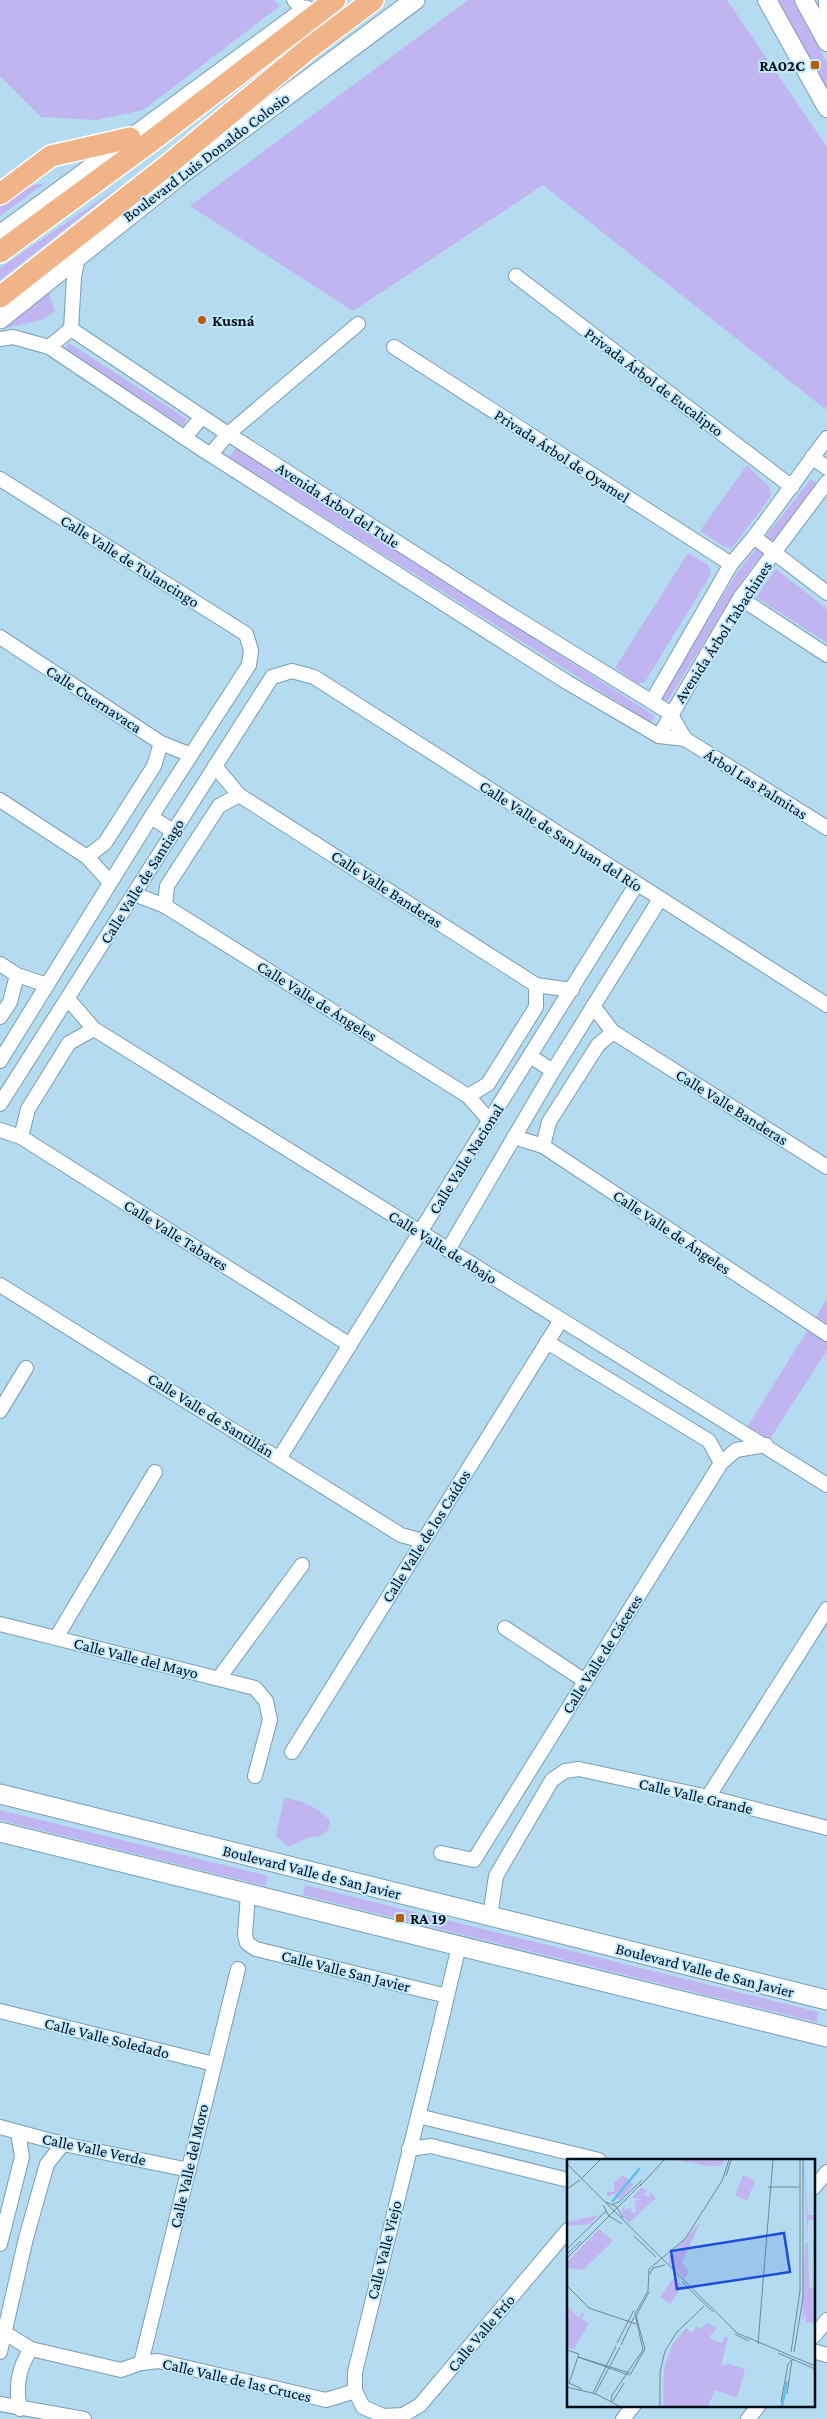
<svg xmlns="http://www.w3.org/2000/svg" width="827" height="2419" font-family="'Crimson Pro',serif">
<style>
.green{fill:#c0b5f0}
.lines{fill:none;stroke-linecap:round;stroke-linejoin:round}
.minor-casing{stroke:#7a9eb3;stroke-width:16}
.tertiary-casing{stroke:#7a9eb3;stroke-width:20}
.secondary-casing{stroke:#7a9eb3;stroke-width:21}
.primary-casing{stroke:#fff;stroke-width:24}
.minor{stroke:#fff;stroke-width:14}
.tertiary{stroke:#fff;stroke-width:18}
.secondary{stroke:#fff;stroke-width:19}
.primary{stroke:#f1b488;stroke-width:21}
.poi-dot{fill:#b95c07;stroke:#c1e8fe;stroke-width:2}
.labels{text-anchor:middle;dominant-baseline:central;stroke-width:4;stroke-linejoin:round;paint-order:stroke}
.poi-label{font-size:16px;font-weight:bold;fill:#030f16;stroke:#c1e8fe;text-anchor:start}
.street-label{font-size:16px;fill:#030f16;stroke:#c1e8fe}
.inset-river{fill:none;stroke:#5bc1f3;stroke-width:2.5}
.inset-road{fill:none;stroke:#6d8999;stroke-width:1}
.view{fill:#1d4ed8;fill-opacity:0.15;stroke:#1d4ed8;stroke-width:2.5}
.inset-edge{fill:none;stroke:#030f16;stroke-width:2.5}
</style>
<rect width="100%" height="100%" fill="#b4dbf0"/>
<!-- green -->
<g class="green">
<polygon points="0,0 274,0 280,6 143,110 97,120 41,117 0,76"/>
<polygon points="468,0 727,0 827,147 827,406 825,409 543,185 353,311 190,206"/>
<polygon points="778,0 793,0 827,63 827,92"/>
<polygon points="45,183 0,216 0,207 28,186"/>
<polygon points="120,186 0,280 0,268"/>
<polygon points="48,290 55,312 41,320 3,329 0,325"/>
<polygon points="69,343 187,419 183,426 64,349"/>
<polygon points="236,448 655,716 651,723 229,457"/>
<polygon points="747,465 769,487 771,496 732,548 723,546 700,531"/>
<polygon points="811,479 817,484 744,578 666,703 660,698 737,573"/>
<polygon points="688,553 708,565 711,574 645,682 638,684 615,668"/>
<polygon points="776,569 827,609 827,643 756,597"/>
<polygon points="827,1299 827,1350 766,1445 744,1432"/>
<path d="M284 1798C303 1800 316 1807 330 1820L328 1830 321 1836 310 1837 288 1847 276 1836Z"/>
<polygon points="0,1810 268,1876 265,1886 0,1820"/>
<polygon points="305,1885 819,2012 816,2022 303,1895"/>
</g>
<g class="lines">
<defs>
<g id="minor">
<polyline points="294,0 304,11"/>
<polyline points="826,0 827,33"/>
<polyline points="78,257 74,277 71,329 228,434 503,610 670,713 685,739"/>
<polyline points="516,276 792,487"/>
<polyline points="0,339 13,337 49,347 200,448 565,681 659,736 685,739 827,828"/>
<polyline points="49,347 71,329"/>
<polyline points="394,347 731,564"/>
<polyline points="185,437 202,417"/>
<polyline points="211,454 228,434 358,324"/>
<polyline points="812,457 827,468"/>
<polyline points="0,479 246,634 251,650 249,665 151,817 0,1061"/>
<polyline points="754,537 827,593"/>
<polyline points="740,598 827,655"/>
<polyline points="0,637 161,743 191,755"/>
<polyline points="652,701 731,564 754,537 827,438"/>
<polyline points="659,736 740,598 827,482"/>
<polyline points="215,766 239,795 536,985 572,990"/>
<polyline points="0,800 87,857 110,882"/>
<polyline points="151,817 173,831"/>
<polyline points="87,857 105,843 154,766 161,743"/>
<polyline points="134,894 165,906 468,1096 490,1121"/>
<polyline points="165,906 167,886 219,806 239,795"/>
<polyline points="0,964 17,975 47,985"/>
<polyline points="68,999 94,1029 827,1485"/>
<polyline points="593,1006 613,1032 827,1167"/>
<polyline points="0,1017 10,1002 17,975"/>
<polyline points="530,1056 553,1071"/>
<polyline points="468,1096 488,1084 536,1007 536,985"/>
<polyline points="0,1104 272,677 292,671 314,677 827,1005"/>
<polyline points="0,1130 21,1137 350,1345"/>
<polyline points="21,1137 28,1109 69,1043 94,1029"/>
<polyline points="514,1137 543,1146 827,1334"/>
<polyline points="543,1146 549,1122 598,1045 613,1032"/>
<polyline points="448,1250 553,1071 660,899"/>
<polyline points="0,1285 401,1535 423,1541"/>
<polyline points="547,1342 709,1441 721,1463"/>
<polyline points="0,1411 26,1368"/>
<polyline points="280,1457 636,885"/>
<polyline points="0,1624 255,1688 266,1701 270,1720 255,1776"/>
<polyline points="505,1628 585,1681"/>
<polyline points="56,1638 155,1472"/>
<polyline points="219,1678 302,1565"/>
<polyline points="292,1752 561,1320"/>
<polyline points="708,1797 827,1609"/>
<polyline points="441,1853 474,1860 721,1463 736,1450 766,1445"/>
<polyline points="248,1894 245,1935 247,1943 256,1949 447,1996"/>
<polyline points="490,1916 496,1876 552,1780 565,1771 579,1769 708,1797 827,1828"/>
<polyline points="0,2011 214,2064"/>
<polyline points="430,2068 459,1946"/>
<polyline points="429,2072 355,2372 355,2391 363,2407 383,2416 403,2415 420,2405 568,2230"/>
<polyline points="418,2116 599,2160"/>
<polyline points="0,2127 63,2144 189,2170"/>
<polyline points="409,2149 431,2146 568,2180"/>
<polyline points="813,2188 827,2172"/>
<polyline points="0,2244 22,2157 18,2132"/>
<polyline points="5,2333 31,2349 121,2370 141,2363 158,2361 326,2400 355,2391"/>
<polyline points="813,2337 827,2320"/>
<polyline points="813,2351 827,2355"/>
<polyline points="0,2352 26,2238 47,2164 63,2144"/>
<polyline points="141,2363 238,1969"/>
<polyline points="0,2404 84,2419"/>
<path d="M20 2409C15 2387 18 2368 31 2349"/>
<polyline points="623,2419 634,2405"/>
<polyline points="748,2419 759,2405"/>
</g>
<g id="tertiary">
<polyline points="767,0 827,108"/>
<polyline points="804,0 827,42"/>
</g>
<g id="secondary">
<polyline points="0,235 306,10"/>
<polyline points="0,319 180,175 415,0"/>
<polyline points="0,1794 827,2000"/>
<polyline points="0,1832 827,2037"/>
</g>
<g id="primary">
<polyline points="0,194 51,156 130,138"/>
<polyline points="0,252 154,139 335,0"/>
<polyline points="0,297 168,165 308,49 373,0"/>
</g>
</defs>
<!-- minor casing -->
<use href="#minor" class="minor-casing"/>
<!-- tertiary casing -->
<use href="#tertiary" class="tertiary-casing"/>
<!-- secondary casing -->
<use href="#secondary" class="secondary-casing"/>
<!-- primary casing -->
<use href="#primary" class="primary-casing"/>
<!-- minor -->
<use href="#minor" class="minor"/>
<!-- tertiary -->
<use href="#tertiary" class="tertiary"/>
<!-- secondary -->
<use href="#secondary" class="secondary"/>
<!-- primary -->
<use href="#primary" class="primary"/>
</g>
<!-- markers -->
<g class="poi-dot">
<rect x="810" y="60" width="10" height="10" rx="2.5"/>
<circle cx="202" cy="320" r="5"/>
<rect x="395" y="1913" width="10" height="10" rx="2.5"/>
</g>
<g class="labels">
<!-- poi labels -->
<g class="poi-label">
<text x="805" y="65" text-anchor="end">RA02C</text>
<text x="212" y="320">Kusná</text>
<text x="410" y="1918">RA 19</text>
</g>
<!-- street labels -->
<g class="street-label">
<text transform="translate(206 157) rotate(-37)">Boulevard Luis Donaldo Colosio</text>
<text transform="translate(654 382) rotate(37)">Privada Árbol de Eucalipto</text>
<text transform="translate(562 456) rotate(33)">Privada Árbol de Oyamel</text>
<text transform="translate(338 505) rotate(33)">Avenida Árbol del Tule</text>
<text transform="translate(130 561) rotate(32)">Calle Valle de Tulancingo</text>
<text transform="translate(723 632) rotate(-57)">Avenida Árbol Tabachines</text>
<text transform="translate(94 699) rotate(33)">Calle Cuernavaca</text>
<text transform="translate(756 784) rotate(32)">Árbol Las Palmitas</text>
<text transform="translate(561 836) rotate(33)">Calle Valle de San Juan del Río</text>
<text transform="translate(142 881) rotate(-58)">Calle Valle de Santiago</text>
<text transform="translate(387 889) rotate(33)">Calle Valle Banderas</text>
<text transform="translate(317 1001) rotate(32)">Calle Valle de Ángeles</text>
<text transform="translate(732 1107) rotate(32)">Calle Valle Banderas</text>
<text transform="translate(466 1159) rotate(-58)">Calle Valle Nacional</text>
<text transform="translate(672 1232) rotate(34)">Calle Valle de Ángeles</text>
<text transform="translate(176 1235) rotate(32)">Calle Valle Tabares</text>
<text transform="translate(443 1247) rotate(32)">Calle Valle de Abajo</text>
<text transform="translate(211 1415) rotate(32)">Calle Valle de Santillán</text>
<text transform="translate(426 1536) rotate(-58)">Calle Valle de los Caídos</text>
<text transform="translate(602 1654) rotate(-58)">Calle Valle de Cáceres</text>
<text transform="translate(136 1658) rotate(14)">Calle Valle del Mayo</text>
<text transform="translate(696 1796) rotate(13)">Calle Valle Grande</text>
<text transform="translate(312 1872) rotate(14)">Boulevard Valle de San Javier</text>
<text transform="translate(705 1970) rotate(14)">Boulevard Valle de San Javier</text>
<text transform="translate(346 1971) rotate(14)">Calle Valle San Javier</text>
<text transform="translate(107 2038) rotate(14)">Calle Valle Soledado</text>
<text transform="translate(94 2149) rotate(12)">Calle Valle Verde</text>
<text transform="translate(189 2166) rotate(-77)">Calle Valle del Moro</text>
<text transform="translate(384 2250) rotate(-76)">Calle Valle Viejo</text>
<text transform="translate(481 2333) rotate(-50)">Calle Valle Frío</text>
<text transform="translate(237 2380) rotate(13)">Calle Valle de las Cruces</text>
</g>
</g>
<!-- overview -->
<g transform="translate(567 2159)">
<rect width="248" height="248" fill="#b4dbf0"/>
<path d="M109 1H158L153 7H142ZM237 1 241 56H248L247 61H241L240 82ZM56 16 67 26 53 41 47 35 41 38 39 32 47 33V24ZM176 16 188 22 180 42 168 36ZM74 29 80 31 77 36 83 38 82 32 89 39 62 64 55 57V50L58 46 57 51 64 49V53H69L68 42 74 41 65 38ZM37 51 23 65 0 67V63L32 56ZM134 62 115 104 122 112 118 120 102 105V98ZM32 70 46 82 16 111 0 109V103ZM241 83 242 127 245 131 247 127V164L239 163 238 154 235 161 238 85ZM108 117 115 128 103 145 93 138ZM1 148 12 159 16 153 18 155 14 160 22 164 7 190 0 189ZM140 164 150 169 142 178 148 182 155 184 157 178H161L154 207 162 205 178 210 170 239 148 231 141 247H96L97 209 105 186 119 169 125 174 130 167 134 170Z" fill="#c0b5f0"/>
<path class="inset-river" d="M45 43 73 9M215 247 220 222"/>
<path class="inset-road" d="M0 5 170 174 248 207M159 17 164 1M15 19 33 1M73 27 97 1M201 28H232M0 30 13 21M39 43 50 48 56 59M46 45 52 43 75 21M36 46 42 57 55 65M67 77 89 98M0 90 39 52M0 95 14 82M0 99 74 25M83 115 86 109 98 106M115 123 146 153M0 127 22 149 69 165M168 175 182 182M50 184 67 151M191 185 206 1M54 186 67 158M0 191 12 195 2 224 15 230M224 193 233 132V1M227 193 236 139V1M211 194 248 210M62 216 11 198 63 214M63 216 78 190 69 157 82 133M0 228 29 235 52 247M26 234 49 187M28 235 53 188M220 235 225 201M46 242 57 224M44 243 45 236 76 191 68 155 81 132 82 110 118 80 155 22 162 1M214 243 221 205 226 200M93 247V213L98 192 110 173 137 147"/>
<path class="view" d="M217 74 223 113 110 130 104 92Z"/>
<rect width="248" height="248" class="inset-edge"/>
</g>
</svg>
